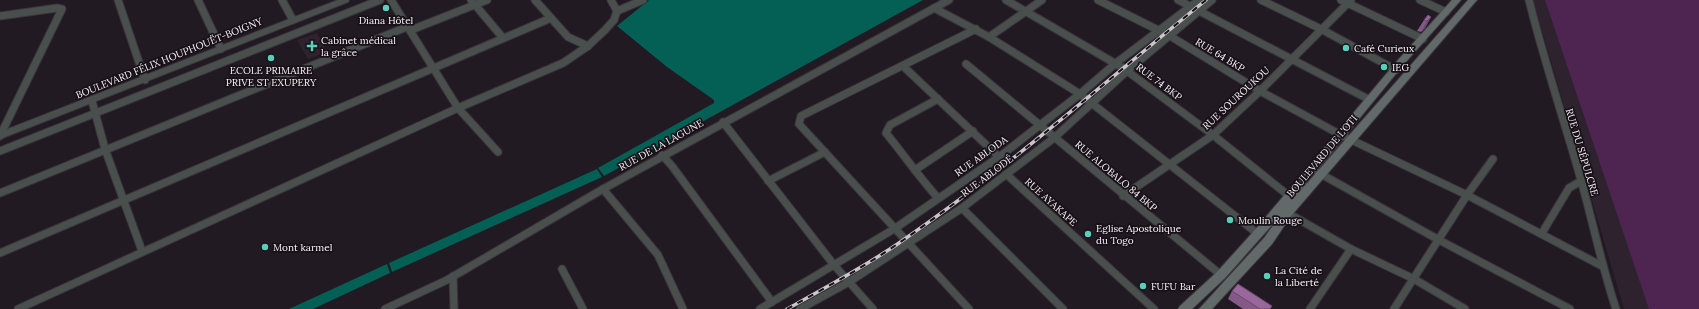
<svg xmlns="http://www.w3.org/2000/svg" width="1699" height="309" font-family="Lora,serif">
<style>
.built{fill:#2d222e}
.green{fill:#4e2551}
.water{fill:#045f54}
.lines{fill:none;stroke-linecap:round;stroke-linejoin:round}
.minor-casing{stroke:#3b343c;stroke-width:9}
.tertiary-casing{stroke:#3b343c;stroke-width:2}
.secondary-casing{stroke:#3b343c;stroke-width:2}
.minor{stroke:#494f4d;stroke-width:7}
.tertiary{fill:#494f4d;fill-rule:evenodd}
.secondary{fill:#616a68;fill-rule:evenodd}
.rail-casing{stroke:#cbc6cb;stroke-width:3.5}
.rail{stroke:#181118;stroke-width:2;stroke-dasharray:6;stroke-linecap:butt}
.wall{fill:#845986}
.shaded-wall{fill:#6b486d}
.building{fill:#99679c;stroke:#6b486d}
.poi-dot{fill:#5bcebb;stroke:#181118;stroke-width:1.5}
.labels{text-anchor:middle;dominant-baseline:central;stroke-width:3.5;stroke-linejoin:round;paint-order:stroke}
.poi-label{font-size:10px;fill:#f8f3f8;stroke:#181118;text-anchor:start}
.street-label{font-size:10px;fill:#f8f3f8;stroke:#181118}
</style>
<rect width="100%" height="100%" fill="#211a22"/>
<!-- built -->
<g class="built">
<polygon points="1533,0 1699,0 1699,309 1624,309"/>
<polygon points="317,33 327,52 308,59 297,40"/>
</g>
<!-- green -->
<polygon class="green" points="1545,0 1699,0 1699,309 1649,309"/>
<!-- water -->
<g class="water">
<polygon points="649,0 923,0 604,176 598,168 714,103 714,100 667,67 617,26"/>
<polygon points="597,169 602,177 392,272 389,263"/>
<polygon points="387,264 390,273 313,309 289,309"/>
</g>
<g class="lines">
<defs>
<g id="minor">
<polyline points="118,0 145,80"/>
<polyline points="198,0 221,49"/>
<polyline points="282,0 293,20"/>
<polyline points="391,0 458,108 498,152"/>
<polyline points="471,0 503,38"/>
<polyline points="535,0 568,37 588,46"/>
<polyline points="611,0 617,11"/>
<polyline points="1006,0 1123,68 1213,135 1289,196"/>
<polyline points="1098,0 1170,36 1260,91 1341,135 1467,195 1602,266"/>
<polyline points="1178,0 1370,100"/>
<polyline points="1261,0 1321,29 1396,70"/>
<polyline points="1341,0 1423,39"/>
<polyline points="1420,0 1446,12"/>
<path d="M1529 0C1544 61 1564 120 1581 180 1593 223 1602 267 1616 309"/>
<polyline points="934,8 989,37 1080,94 1258,234"/>
<polyline points="0,16 57,8 62,9 0,136"/>
<polyline points="411,30 487,0"/>
<polyline points="989,37 1042,0"/>
<polyline points="966,64 1221,275"/>
<polyline points="903,66 999,157"/>
<path d="M938 99 890 125 886 133C904 155 919 177 938 198"/>
<polyline points="92,101 105,149 142,251"/>
<polyline points="723,122 834,265 873,309"/>
<polyline points="0,151 380,0"/>
<polyline points="662,155 672,166 772,302"/>
<polyline points="1312,169 1439,240 1570,309"/>
<polyline points="915,170 973,131"/>
<polyline points="1006,174 1154,309"/>
<polyline points="768,181 825,152"/>
<polyline points="603,189 658,255 683,309"/>
<polyline points="0,193 409,26"/>
<polyline points="1123,196 1213,135 1260,91 1351,0"/>
<polyline points="962,208 1063,309"/>
<polyline points="1284,211 1351,249 1414,279 1465,309"/>
<polyline points="1542,233 1569,188 1581,181"/>
<polyline points="0,253 551,18"/>
<polyline points="562,269 583,309"/>
<polyline points="453,276 454,309"/>
<polyline points="18,309 458,108 563,63 588,46 605,30 614,20 617,11 643,0"/>
<polyline points="385,309 447,280 603,189 949,0"/>
<polyline points="760,309 894,229 999,157 1080,94 1116,63 1199,0"/>
<polyline points="800,309 849,282 962,208 1054,138 1127,71 1212,0"/>
<polyline points="969,309 799,124 801,116 976,29"/>
<polyline points="1310,309 1351,249"/>
<polyline points="1394,309 1467,195 1493,159"/>
</g>
<polygon id="tertiary" points="338,0 349,0 348,2 0,139 0,132"/>
<polygon id="secondary" points="1452,0 1461,0 1404,64 1295,197 1468,0 1477,0 1291,216 1272,244 1212,309 1199,309 1264,238 1280,216 1225,278 1192,309 1178,309 1180,306 1217,272 1254,231 1398,60"/>
</defs>
<!-- minor casing -->
<use href="#minor" class="minor-casing"/>
<!-- tertiary casing -->
<use href="#tertiary" class="tertiary-casing"/>
<!-- secondary casing -->
<use href="#secondary" class="secondary-casing"/>
<!-- minor -->
<use href="#minor" class="minor"/>
<!-- tertiary -->
<use href="#tertiary" class="tertiary"/>
<!-- secondary -->
<use href="#secondary" class="secondary"/>
<defs>
<path id="rail" d="M787 309C825 288 864 267 899 243 1007 169 1105 82 1206 0"/>
</defs>
<!-- rail casing -->
<use href="#rail" class="rail-casing"/>
<!-- rail -->
<use href="#rail" class="rail"/>
</g>
<!-- wall -->
<g class="wall">
<polygon points="1431,17 1425,28 1421,32 1417,31 1424,20"/>
<polygon points="1232,291 1271,309 1243,309 1228,299"/>
</g>
<!-- shaded-wall -->
<polygon class="shaded-wall" points="1431,17 1425,28 1421,32 1427,21"/>
<!-- building -->
<g class="building">
<polygon points="1428,15 1431,17 1427,21 1424,20"/>
<polygon points="1238,284 1272,306 1270,309 1260,309 1232,291"/>
</g>
<!-- markers -->
<g class="poi-dot">
<circle cx="386" cy="8" r="4"/>
<path d="M310 40h4v4h4v4h-4v4h-4v-4h-4v-4h4z"/>
<circle cx="1346" cy="48" r="4"/>
<circle cx="271" cy="58" r="4"/>
<circle cx="1384" cy="67" r="4"/>
<circle cx="1230" cy="220" r="4"/>
<circle cx="1088" cy="234" r="4"/>
<circle cx="265" cy="247" r="4"/>
<circle cx="1267" cy="276" r="4"/>
<circle cx="1143" cy="286" r="4"/>
</g>
<g class="labels">
<!-- poi labels -->
<g class="poi-label">
<text x="386" y="20" text-anchor="middle">Diana Hôtel</text>
<text x="321" y="40">Cabinet médical<tspan x="321" dy="12">la grâce</tspan></text>
<text x="1354" y="48">Café Curieux</text>
<text x="1392" y="67">IEG</text>
<text x="271" y="70" text-anchor="middle">ECOLE PRIMAIRE<tspan x="271" dy="12">PRIVE ST EXUPERY</tspan></text>
<text x="1238" y="220">Moulin Rouge</text>
<text x="1096" y="228">Eglise Apostolique<tspan x="1096" dy="12">du Togo</tspan></text>
<text x="273" y="247">Mont karmel</text>
<text x="1275" y="270">La Cité de<tspan x="1275" dy="12">la Liberté</tspan></text>
<text x="1151" y="286">FUFU Bar</text>
</g>
<!-- street labels -->
<g class="street-label">
<text transform="translate(1220 55) rotate(31)">RUE 64 BKP</text>
<text transform="translate(169 58) rotate(-22)">BOULEVARD FÉLIX HOUPHOUËT-BOIGNY</text>
<text transform="translate(1159 82) rotate(37)">RUE 74 BKP</text>
<text transform="translate(1236 98) rotate(-43)">RUE SOUROUKOU</text>
<text transform="translate(661 145) rotate(-29)">RUE DE LA LAGUNE</text>
<text transform="translate(1582 152) rotate(73)">RUE DU SÉPULCRE</text>
<text transform="translate(981 156) rotate(-35)">RUE ABLODA</text>
<text transform="translate(1322 156) rotate(-50)">BOULEVARD DE L'OTI</text>
<text transform="translate(987 176) rotate(-37)">RUE ABLODÉ</text>
<text transform="translate(1116 176) rotate(40)">RUE ALOBALO 84 BKP</text>
<text transform="translate(1051 202) rotate(42)">RUE AYAKAPE</text>
</g>
</g>
</svg>
